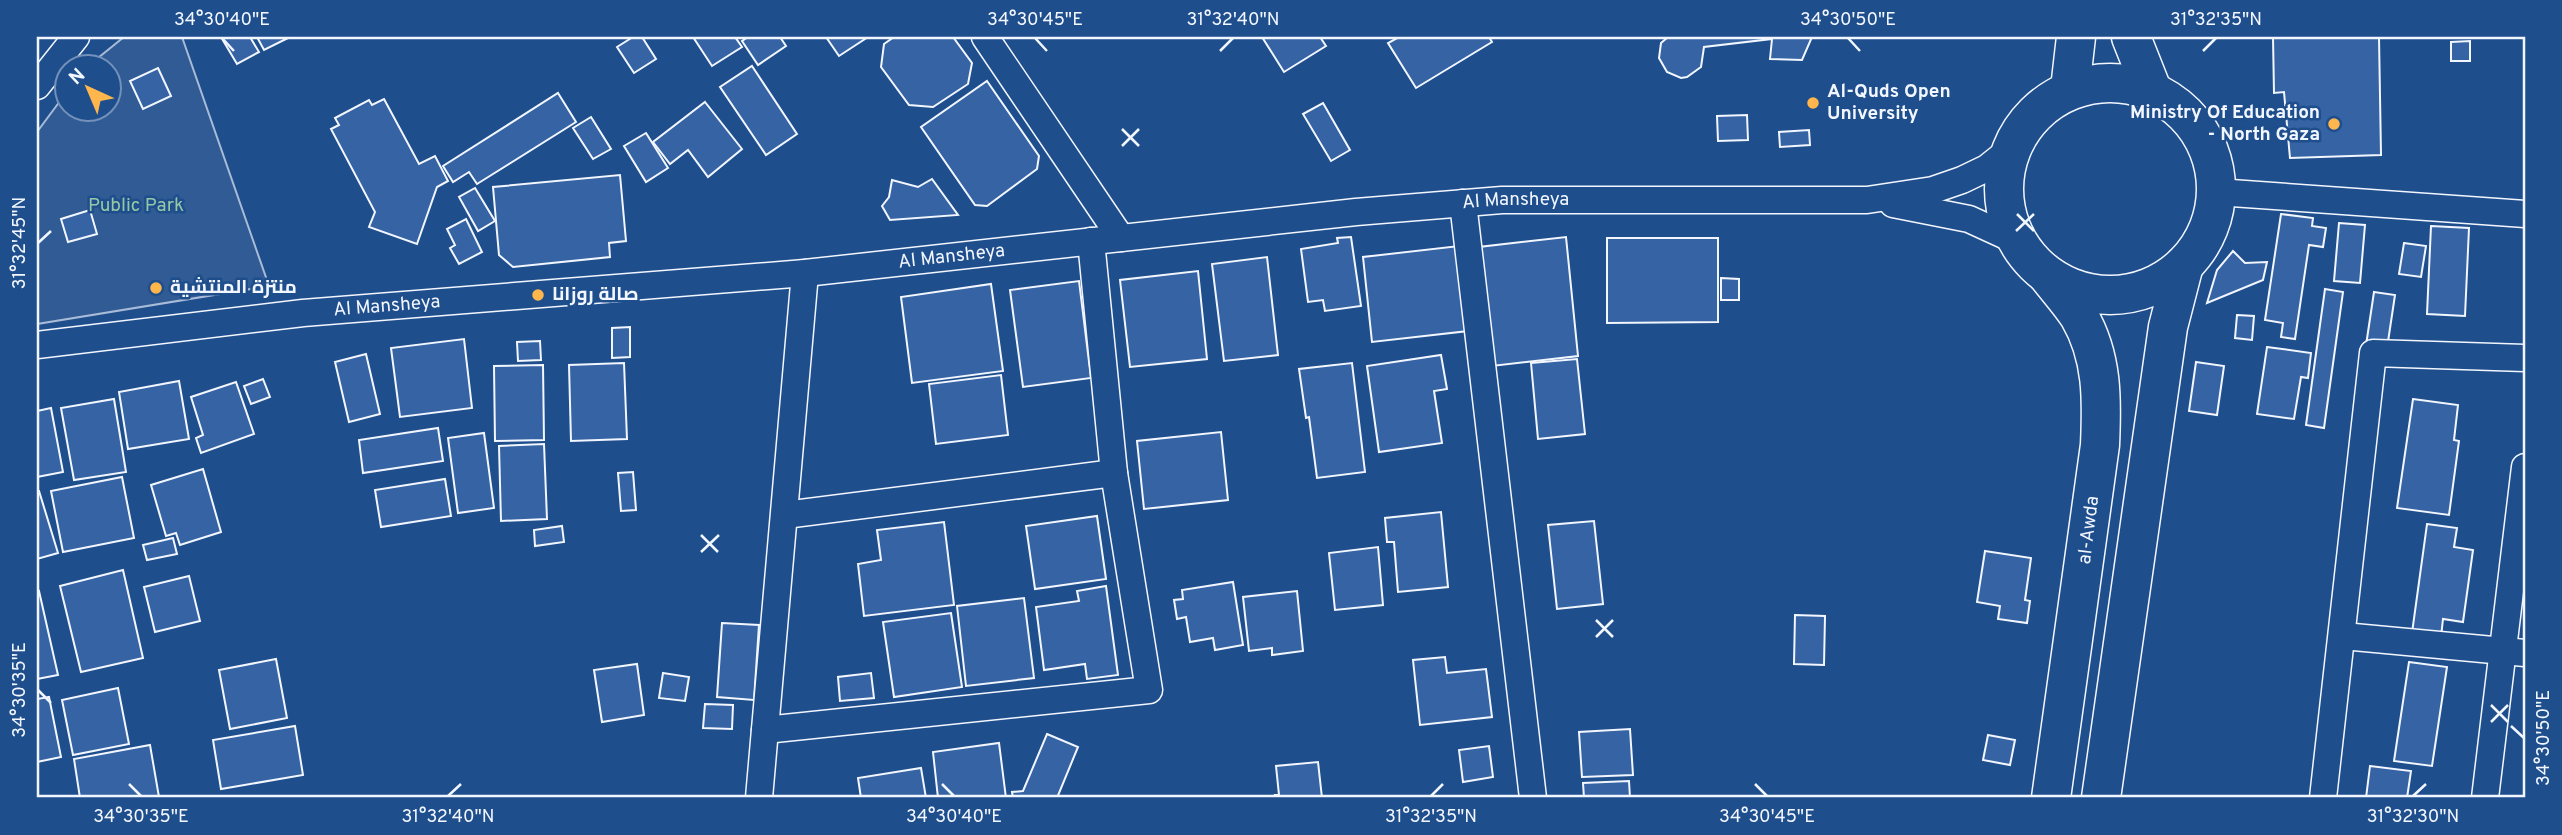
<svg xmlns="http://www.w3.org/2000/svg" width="2562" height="835" font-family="Overpass,Cairo,sans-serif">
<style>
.built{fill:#305b95;stroke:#a8bbd7;stroke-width:2}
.building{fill:#3563a3;stroke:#f2f6ff;stroke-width:2}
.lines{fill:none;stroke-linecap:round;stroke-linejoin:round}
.street-casing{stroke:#f2f6ff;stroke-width:29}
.secondary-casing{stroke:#f2f6ff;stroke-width:41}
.street{stroke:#1f4e8c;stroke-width:26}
.secondary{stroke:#1f4e8c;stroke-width:38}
.ticks{fill:none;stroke:#f2f6ff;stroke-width:2.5}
.poi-dot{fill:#ffb74d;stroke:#1f4e8c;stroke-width:2.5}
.labels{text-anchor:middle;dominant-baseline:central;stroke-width:5;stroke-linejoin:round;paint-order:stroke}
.poi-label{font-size:19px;font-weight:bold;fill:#f2f6ff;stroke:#1f4e8c;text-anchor:start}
.street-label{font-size:19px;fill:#f2f6ff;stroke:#1f4e8c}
.park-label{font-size:19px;fill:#97c8a6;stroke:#1f4e8c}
.neatline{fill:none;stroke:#f2f6ff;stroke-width:2.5}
.ticks-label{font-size:18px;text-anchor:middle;fill:#f2f6ff}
</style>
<rect width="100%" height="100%" fill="#1f4e8c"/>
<!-- built -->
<polygon class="built" points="124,37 182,37 269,286 37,324 37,132 66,93 66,108 108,108 108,66 88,66"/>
<!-- building -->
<g class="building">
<polygon points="221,37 250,37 259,52 237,64"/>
<polygon points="257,37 290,37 264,50"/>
<polygon points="633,37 642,37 656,59 634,73 617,47"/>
<polygon points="693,37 735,37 742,47 712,66"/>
<polygon points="748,37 780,37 786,46 758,65 742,41"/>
<polygon points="826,37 868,37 839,56"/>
<polygon points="894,37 953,37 972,63 968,84 933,107 909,105 881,67 884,44"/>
<polygon points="1262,37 1320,37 1326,46 1284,72"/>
<polygon points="1399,37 1489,37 1492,42 1416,88 1388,43"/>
<polygon points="1668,37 1812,37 1802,60 1770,59 1772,39 1704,47 1701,67 1687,77 1681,78 1667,72 1659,58 1661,43"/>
<polygon points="2273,37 2379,37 2381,155 2290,158 2284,92 2274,93"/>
<polygon points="2470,41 2470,61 2451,61 2451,42"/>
<polygon points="752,66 797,134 766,155 720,87"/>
<polygon points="158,68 171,96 143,109 130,81"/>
<polygon points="987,81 1039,156 1037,169 987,206 975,205 921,127"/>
<polygon points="558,93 576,122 477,184 469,172 453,182 443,166"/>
<polygon points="384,99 419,164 435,156 448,181 437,187 417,244 369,227 375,212 331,129 339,125 335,118 369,100 372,105"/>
<polygon points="705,102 742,149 708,177 688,150 670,164 653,142"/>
<polygon points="1323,103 1350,150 1331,161 1303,114"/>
<polygon points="1747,115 1748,140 1718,141 1717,116"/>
<polygon points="591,117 611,149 593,159 573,128"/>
<polygon points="1809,130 1810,145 1780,147 1779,132"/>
<polygon points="646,133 668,168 646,182 624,146"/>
<polygon points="620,175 626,241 609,243 610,257 513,267 499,255 493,187"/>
<polygon points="932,179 958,215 890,220 882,206 889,197 892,180 918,187"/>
<polygon points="475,188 495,221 478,231 459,197"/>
<polygon points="90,210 97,234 68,242 61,219"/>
<polygon points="2281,214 2313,218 2312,226 2326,228 2323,247 2309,245 2295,339 2281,337 2283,323 2265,320"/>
<polygon points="466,219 482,252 459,264 450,248 455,245 447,229"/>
<polygon points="2339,223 2365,225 2360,283 2334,281"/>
<polygon points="2431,226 2469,228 2465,316 2427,314"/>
<polygon points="1351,237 1361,306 1325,311 1323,300 1308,302 1301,249 1338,243 1337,238"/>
<polygon points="1566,237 1578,356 1492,366 1479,247"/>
<polygon points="1607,238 1718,238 1718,322 1607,323"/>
<polygon points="2404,243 2426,246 2421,277 2399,274"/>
<polygon points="1459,246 1468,331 1372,342 1363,257"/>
<polygon points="2233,251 2245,263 2267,262 2263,280 2207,303 2217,270"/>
<polygon points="1267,257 1278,355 1224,361 1212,264"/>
<polygon points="1198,271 1207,359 1130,367 1120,280"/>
<polygon points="1721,278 1739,279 1739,300 1721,300"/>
<polygon points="1079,281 1091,378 1023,387 1010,290"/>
<polygon points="991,284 1003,371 912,383 901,297"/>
<polygon points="2325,289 2343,292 2324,428 2306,425"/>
<polygon points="2374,292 2395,295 2386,355 2365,352"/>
<polygon points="2237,315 2254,316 2252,340 2235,338"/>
<polygon points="630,327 630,357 612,358 612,328"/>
<polygon points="464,339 472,408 400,417 391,348"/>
<polygon points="540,341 541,360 518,361 517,342"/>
<polygon points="2267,347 2311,353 2308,378 2301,377 2294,419 2257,414"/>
<polygon points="366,354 380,414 349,422 335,362"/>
<polygon points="1441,355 1447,389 1434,391 1442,443 1379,452 1367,366"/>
<polygon points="1577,359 1585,434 1538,439 1531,363"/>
<polygon points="2196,362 2224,366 2217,415 2189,411"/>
<polygon points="624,363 627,439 571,441 569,365"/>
<polygon points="1352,363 1365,472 1317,478 1309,417 1306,418 1299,369"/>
<polygon points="543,365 544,440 495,441 494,366"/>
<polygon points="1001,375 1008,435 936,444 929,384"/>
<polygon points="263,379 270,397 251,404 244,386"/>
<polygon points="179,381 189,439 128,449 119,392"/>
<polygon points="236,382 254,434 201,453 196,438 203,435 191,397"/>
<polygon points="114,399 126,472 74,480 61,408"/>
<polygon points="2413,399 2458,405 2454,440 2459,441 2449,515 2397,508"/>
<polygon points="51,408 63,472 37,477 37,411"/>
<polygon points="438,428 443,461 363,473 359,440"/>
<polygon points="1221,432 1228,500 1144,509 1137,441"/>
<polygon points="484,433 494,508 458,513 448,438"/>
<polygon points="544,444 547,519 501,521 499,446"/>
<polygon points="203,469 221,532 180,545 176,533 166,536 151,485"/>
<polygon points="633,472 636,510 621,511 618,473"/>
<polygon points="122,477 134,538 63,552 51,491"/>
<polygon points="445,479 451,516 381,527 375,490"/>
<polygon points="37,491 39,491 58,553 37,559"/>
<polygon points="1441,512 1448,587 1398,592 1394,542 1387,542 1385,518"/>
<polygon points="1097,516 1106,579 1035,589 1026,526"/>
<polygon points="1594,521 1603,604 1557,609 1548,525"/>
<polygon points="944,522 954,605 864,616 858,564 881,560 877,530"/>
<polygon points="2427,524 2457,528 2454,547 2473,550 2463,622 2443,619 2441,637 2412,633"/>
<polygon points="562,526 564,542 535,546 534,530"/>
<polygon points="173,538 177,554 147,560 143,545"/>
<polygon points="1378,547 1383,605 1335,610 1329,553"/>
<polygon points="1985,551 2031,558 2025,600 2030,601 2027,623 1998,619 2000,606 1977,602"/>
<polygon points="123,570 143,658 81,672 60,586"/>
<polygon points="189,576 200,621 155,632 144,587"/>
<polygon points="1233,582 1243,645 1215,650 1213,638 1190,642 1186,617 1177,619 1174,600 1183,599 1182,590"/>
<polygon points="1106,586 1118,675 1087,679 1085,664 1044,670 1036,607 1079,601 1077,591"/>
<polygon points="39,591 58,675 37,679 37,592"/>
<polygon points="1297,591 1303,651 1272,655 1272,648 1249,651 1243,597"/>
<polygon points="1024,598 1034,678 966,686 957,606"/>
<polygon points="951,613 962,687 894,697 883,622"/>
<polygon points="1795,615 1825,616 1824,665 1794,664"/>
<polygon points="722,623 759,625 754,700 717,697"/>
<polygon points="1445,657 1447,673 1486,669 1492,717 1420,725 1413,660"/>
<polygon points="276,659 287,718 230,729 219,670"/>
<polygon points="2409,662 2447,667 2432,766 2394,761"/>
<polygon points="637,664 644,715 602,722 594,670"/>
<polygon points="663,673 689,677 685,701 659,698"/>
<polygon points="871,673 874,698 840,701 838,677"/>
<polygon points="118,688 129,744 73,755 62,700"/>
<polygon points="49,697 61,757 37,762 37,699"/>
<polygon points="705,704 733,705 732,729 703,728"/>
<polygon points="295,726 303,775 221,789 213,740"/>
<polygon points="1630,729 1633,775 1582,777 1579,732"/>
<polygon points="1047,734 1078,747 1057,798 1013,798 1012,792 1023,791"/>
<polygon points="1988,735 2015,740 2010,765 1983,760"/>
<polygon points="999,743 1006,798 938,798 933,752"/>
<polygon points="150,745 159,797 80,798 74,759"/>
<polygon points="1489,746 1493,777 1463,782 1459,750"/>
<polygon points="1318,762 1322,798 1276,798 1275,795 1279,795 1276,766"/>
<polygon points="2370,766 2411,771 2407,798 2366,798"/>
<polygon points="921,768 926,798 861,798 858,778"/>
<polygon points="1629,781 1630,798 1584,798 1583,783"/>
</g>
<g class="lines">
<defs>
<g id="street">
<polyline points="985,37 1121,238"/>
<polyline points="37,86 76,37"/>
<polyline points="2217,192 2525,214"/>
<polyline points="1463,203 1533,798"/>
<polyline points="1893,204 1969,219 2017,241"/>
<path id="s1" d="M37 345 303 313 805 273 1356 212 1502 200H1867L1933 190 1962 180 1987 168 2012 148"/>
<polyline points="785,515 1114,473"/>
<polyline points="2343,636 2525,653"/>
<polyline points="765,730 1149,690 1114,473 1091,241"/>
<polyline points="759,798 805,273"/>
<polyline points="2323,798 2373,353 2525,358"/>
<polyline points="2485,798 2525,467"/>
</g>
<g id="secondary">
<polyline points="2131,37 2152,90"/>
<circle cx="2110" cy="189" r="106"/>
<polyline points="2070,89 2076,37"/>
<path d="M2048 276C2058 289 2070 302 2079 316 2103 357 2102 400 2100 445L2051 798"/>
<polyline points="2101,798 2168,327 2184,265"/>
</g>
</defs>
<!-- street casing -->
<use href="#street" class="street-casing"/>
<!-- secondary casing -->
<use href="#secondary" class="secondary-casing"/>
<!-- street -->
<use href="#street" class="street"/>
<!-- secondary -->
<use href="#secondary" class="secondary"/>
</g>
<!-- ticks -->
<path class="ticks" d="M222 38 234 51M1035 38 1047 51M1848 38 1860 51M1220 51 1233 38M2203 51 2216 38M1122 129 1139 146M1122 146 1139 129M2017 214 2034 231M2016 231 2034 214M38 243 51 231M701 535 718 552M701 552 719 535M1596 620 1613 637M1596 637 1613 620M38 690 51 703M2491 705 2508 722M2491 722 2508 705M2511 726 2524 738M129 784 141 796M942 784 954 796M1755 784 1767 796M448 796 461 784M1431 796 1443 784M2413 796 2426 784"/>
<!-- markers -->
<g class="poi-dot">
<circle cx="1813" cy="103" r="7"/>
<circle cx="2334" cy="124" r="7"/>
<circle cx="156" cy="288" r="7"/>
<circle cx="538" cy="295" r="7"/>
</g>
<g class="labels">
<!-- poi labels -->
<g class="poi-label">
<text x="1827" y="92">Al-Quds Open<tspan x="1827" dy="22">University</tspan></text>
<text x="2320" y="113" text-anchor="end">Ministry Of Education<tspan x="2320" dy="22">- North Gaza</tspan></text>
<text x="170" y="288">منتزة المنتشية</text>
<text x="552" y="295">صالة روزانا</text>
</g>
<!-- street labels -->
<g class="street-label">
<text stroke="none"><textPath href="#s1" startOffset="1486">Al Mansheya</textPath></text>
<text stroke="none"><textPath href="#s1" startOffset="919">Al Mansheya</textPath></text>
<text stroke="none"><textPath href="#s1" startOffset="352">Al Mansheya</textPath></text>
<text transform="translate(2089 530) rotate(-83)">al-Awda</text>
</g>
<!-- park labels -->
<g class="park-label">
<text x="136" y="206">Public Park</text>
</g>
</g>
<!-- border -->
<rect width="2562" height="835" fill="none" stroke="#1f4e8c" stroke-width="77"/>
<!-- north arrow -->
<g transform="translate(88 88) rotate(316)"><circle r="33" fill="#1f4e8c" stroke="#7391ba" stroke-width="2"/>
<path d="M0-5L12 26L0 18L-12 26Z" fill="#ffb74d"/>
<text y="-10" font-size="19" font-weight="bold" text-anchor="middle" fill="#f2f6ff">N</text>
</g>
<rect x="38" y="38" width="2486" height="758" class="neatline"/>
<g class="ticks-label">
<text x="222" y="25">34°30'40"E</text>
<text x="1035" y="25">34°30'45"E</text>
<text x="1233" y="25">31°32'40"N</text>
<text x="1848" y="25">34°30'50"E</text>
<text x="2216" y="25">31°32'35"N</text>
<text transform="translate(19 243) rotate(-90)" y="6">31°32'45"N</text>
<text transform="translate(19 690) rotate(-90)" y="6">34°30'35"E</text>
<text transform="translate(2543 738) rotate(-90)" y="6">34°30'50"E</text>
<text x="141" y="822">34°30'35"E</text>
<text x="448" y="822">31°32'40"N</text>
<text x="954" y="822">34°30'40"E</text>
<text x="1431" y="822">31°32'35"N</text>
<text x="1767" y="822">34°30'45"E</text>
<text x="2413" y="822">31°32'30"N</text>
</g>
</svg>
